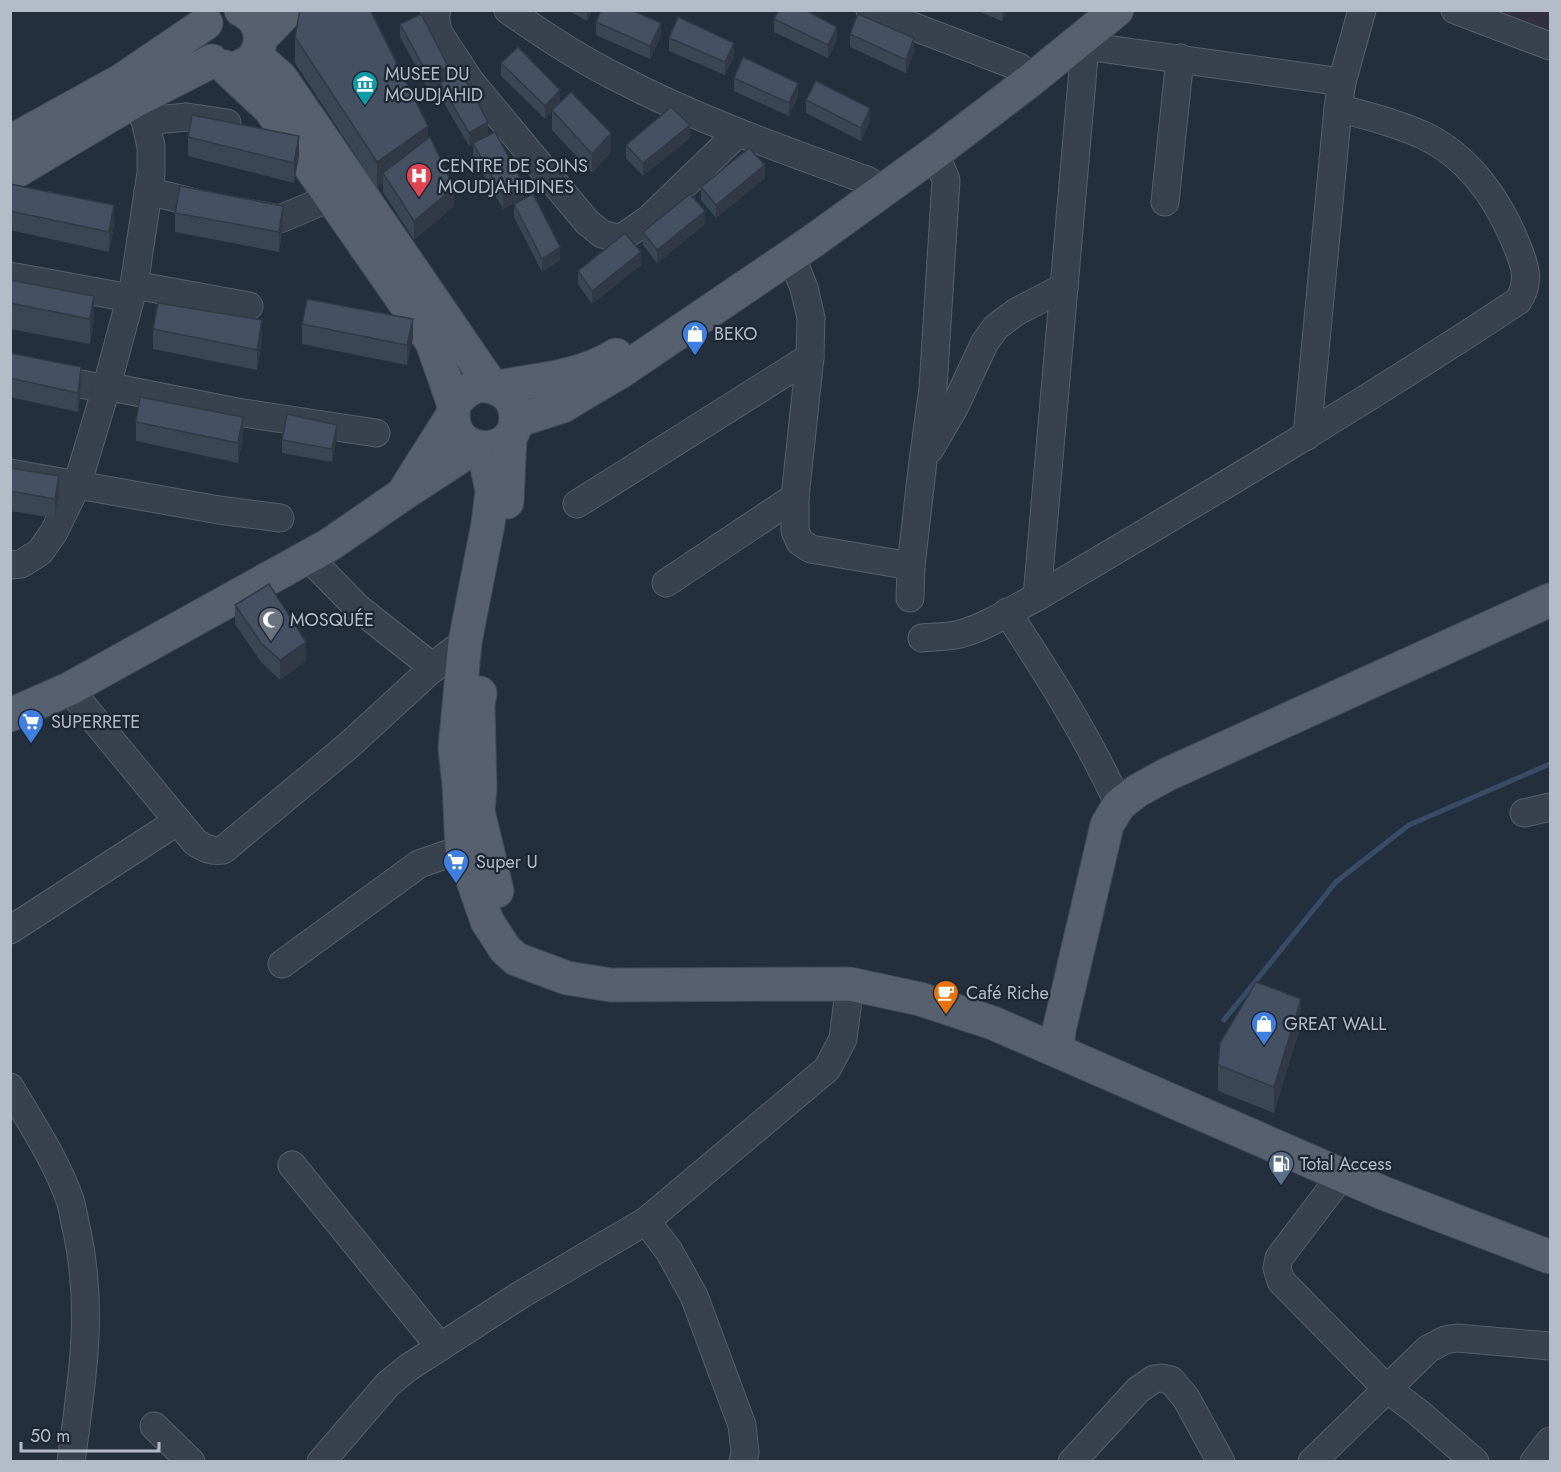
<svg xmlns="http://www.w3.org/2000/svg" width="1561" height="1472" font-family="Jost,sans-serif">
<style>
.medical{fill:#32303f}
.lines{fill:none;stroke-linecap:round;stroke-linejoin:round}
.stream{stroke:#394c67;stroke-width:5}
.minor-casing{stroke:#565f6c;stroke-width:29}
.major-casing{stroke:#414a57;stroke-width:35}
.minor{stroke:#38414e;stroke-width:27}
.major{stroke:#56606e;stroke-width:33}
.wall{fill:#3b4654}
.shaded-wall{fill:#303945}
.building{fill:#455162;stroke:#303945;stroke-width:1.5}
.labels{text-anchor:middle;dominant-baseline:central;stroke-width:4.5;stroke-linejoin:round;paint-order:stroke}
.poi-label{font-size:18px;fill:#b4bcc9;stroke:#1d2633;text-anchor:start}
</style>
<rect width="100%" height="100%" fill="#242f3e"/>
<!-- medical -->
<polygon class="medical" points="1489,11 1550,11 1550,34"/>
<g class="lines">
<!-- stream -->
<polyline class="stream" points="1224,1020 1336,882 1387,842 1409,825 1550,764"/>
<defs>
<g id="minor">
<polyline points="437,10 435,15 438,32 470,81 587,222 602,234 620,239 649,219 738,133"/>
<path d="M508 10C543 35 580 59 618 78 698 120 784 150 869 181"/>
<polyline points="870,10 1019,67 1032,79"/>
<polyline points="1455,10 1550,46"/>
<polyline points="1085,46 1342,82"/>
<polyline points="145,121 187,117 227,123"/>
<polyline points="148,191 208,206 280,219 332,197"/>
<polyline points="1165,202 1180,58"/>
<polyline points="791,255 804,288 811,318 810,357 795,497 795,531 800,542 811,549 911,566"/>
<polyline points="10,276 130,298"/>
<polyline points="134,285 249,306"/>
<polyline points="10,370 106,389"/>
<polyline points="106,386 237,412 376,433"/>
<polyline points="1307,436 1338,108 1342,82 1362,10"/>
<polyline points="930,449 954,408 985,342 996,327 1016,312 1064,287"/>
<polyline points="10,473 219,510 280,518"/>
<polyline points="577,504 810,357"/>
<polyline points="308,557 358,608 434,668"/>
<polyline points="10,565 21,564 40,552 54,532 77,485 106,389 134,285 151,173 151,146 145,121 136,100 125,83"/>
<polyline points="666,583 795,497"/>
<polyline points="1037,597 1085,46 1080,41"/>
<polyline points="910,598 911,566 923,461 933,388 946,180 935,153"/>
<path d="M1007 612C1048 674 1088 737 1119 805"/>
<path d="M922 638C934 637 948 637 960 634 987 627 1011 610 1037 597 1199 501 1361 405 1518 301 1532 280 1524 263 1515 241 1497 198 1468 157 1425 136 1397 123 1367 116 1338 108"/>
<path d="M69 689 195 842C204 848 212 852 223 850L348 746 446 656 465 642"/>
<polyline points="1524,813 1550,807"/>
<polyline points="10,930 178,821"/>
<polyline points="282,964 419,864 462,849"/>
<path d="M10 1087C31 1123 56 1160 70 1200 73 1209 74 1221 77 1231 94 1312 82 1381 71 1462"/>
<polyline points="292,1165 440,1347"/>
<polyline points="1342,1175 1279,1258 1277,1268 1281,1281 1387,1389 1419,1413 1475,1462"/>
<polyline points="646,1221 669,1251 694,1296 742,1425 745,1452 743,1462"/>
<polyline points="154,1426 191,1462"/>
<polyline points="321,1462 388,1384 409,1367 522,1294 646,1221 827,1069 843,1039 850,984"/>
<polyline points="1072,1462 1138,1390 1154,1379 1161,1378 1171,1380 1186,1398 1221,1462"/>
<polyline points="1312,1462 1428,1349 1445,1340 1457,1338 1550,1346"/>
<polyline points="1534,1462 1550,1441"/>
</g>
<g id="major">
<polyline points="261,38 288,10"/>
<polyline points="256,56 281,78 491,385"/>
<path d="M225 67 270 109 432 342 454 405C444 460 518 459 516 417 515 407 512 398 504 393 485 379 466 386 454 405"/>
<path d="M239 67C266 58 268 22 241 10"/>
<polyline points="10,142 122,80 206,23"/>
<polyline points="10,175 136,100 212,61"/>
<path d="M497 387C537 380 581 377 616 355"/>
<polyline points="516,421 563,406 581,395 620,372 813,241 935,153 1032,79 1117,10"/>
<polyline points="483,448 492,491 488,524 465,642 455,748 459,785 462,849 487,921 505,949 516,959 567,978 611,985 850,984 920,999 993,1023 1383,1193 1550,1257"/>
<polyline points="407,487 452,416"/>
<polyline points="507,502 510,436"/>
<polyline points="480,693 478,705 480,789 478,811 497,891"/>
<polyline points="10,715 69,689 329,545 403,494 475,447"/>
<polyline points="1057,1049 1059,1030 1107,825 1119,805 1137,791 1168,774 1550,600"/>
</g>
</defs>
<!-- minor casing -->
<use href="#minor" class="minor-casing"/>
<!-- major casing -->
<use href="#major" class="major-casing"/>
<!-- minor -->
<use href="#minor" class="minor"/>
<!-- major -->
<use href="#major" class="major"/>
</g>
<!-- wall -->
<g class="wall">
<polygon points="567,10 592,10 587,21"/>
<polygon points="976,10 1007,10 1002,21"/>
<polygon points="774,19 837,40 828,58 774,32"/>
<polygon points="596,22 661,36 650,59 596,35"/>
<polygon points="400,24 448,79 488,135 524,198 503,209 473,156 473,144 469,146 440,96 440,83 429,90 400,37"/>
<polygon points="850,34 914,51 906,73 850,47"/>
<polygon points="295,37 428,138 454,206 414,240 383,192 383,183 377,188 295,63"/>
<polygon points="669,38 734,56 725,75 669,51"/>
<polygon points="501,63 560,103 611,152 592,173 552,130 552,111 545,119 501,76"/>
<polygon points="734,78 798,96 789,116 734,91"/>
<polygon points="806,100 870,121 861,141 806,113"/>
<polygon points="188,137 299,156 294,183 188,156"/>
<polygon points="690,138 643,176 626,158 626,145"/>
<polygon points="765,178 716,218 701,200 701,187"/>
<polygon points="10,184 114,224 109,252 10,230"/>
<polygon points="514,204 560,260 542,272 514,217"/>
<polygon points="175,213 283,226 279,252 175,232"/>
<polygon points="705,224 657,263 643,245 643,232"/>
<polygon points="641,265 592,304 578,284 578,271"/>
<polygon points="10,280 94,296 94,321 90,344 10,329"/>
<polygon points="302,324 413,338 407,365 302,344"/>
<polygon points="153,329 262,340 257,370 153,349"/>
<polygon points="10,353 81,387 78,412 10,397"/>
<polygon points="136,422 243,436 238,463 136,441"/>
<polygon points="337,438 332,462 282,453 282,440"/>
<polygon points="10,468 59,496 55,518 10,511"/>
<polygon points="235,605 306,661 280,680 261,662 235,624"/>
<polygon points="1301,1024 1274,1113 1218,1091 1218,1065"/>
</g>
<!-- shaded-wall -->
<g class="shaded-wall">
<polygon points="587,10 592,10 587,21"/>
<polygon points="1002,10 1007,10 1002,21"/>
<polygon points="661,23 661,36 650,59 650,46"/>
<polygon points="837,27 837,40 828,58 828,45"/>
<polygon points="914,38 914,51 906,73 906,60"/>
<polygon points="734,43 734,56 725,75 725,62"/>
<polygon points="448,66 448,79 429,90 429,77"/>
<polygon points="798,83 798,96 789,116 789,103"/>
<polygon points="560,90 560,103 545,119 545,106"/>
<polygon points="870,108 870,121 861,141 861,128"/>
<polygon points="488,122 488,135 469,146 469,133"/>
<polygon points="690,125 690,138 643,176 643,163"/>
<polygon points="428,126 428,151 383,173 383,183 377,188 377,162"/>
<polygon points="611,133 611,152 592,173 592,154"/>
<polygon points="299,136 299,156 294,183 294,163"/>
<polygon points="765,165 765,178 716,218 716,205"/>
<polygon points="524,185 524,198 503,209 503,196"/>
<polygon points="454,187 454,206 414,240 414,221"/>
<polygon points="114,205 114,224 109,252 109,232"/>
<polygon points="283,206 283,226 279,252 279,232"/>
<polygon points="705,211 705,224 657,263 657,250"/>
<polygon points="560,247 560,260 542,272 542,259"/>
<polygon points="641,252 641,265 592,304 592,291"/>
<polygon points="94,296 94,321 90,344 90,319"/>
<polygon points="413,319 413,338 407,365 407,345"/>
<polygon points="262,320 262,340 257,370 257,350"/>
<polygon points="81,367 81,387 78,412 78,393"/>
<polygon points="243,417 243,436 238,463 238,443"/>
<polygon points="337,425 337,438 332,462 332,449"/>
<polygon points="59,476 59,496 55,518 55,499"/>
<polygon points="306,642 306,661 280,680 280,660"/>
<polygon points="1301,999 1301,1024 1274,1113 1274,1087"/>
</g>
<!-- building -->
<g class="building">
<polygon points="300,10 370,10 428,126 377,162 295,37"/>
<polygon points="601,10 631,10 661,23 650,46 596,22"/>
<polygon points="779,10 805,10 837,27 828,45 774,19"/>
<polygon points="421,14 448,66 429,77 400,24"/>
<polygon points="858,14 914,38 906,60 850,34"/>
<polygon points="678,17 734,43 725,62 669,38"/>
<polygon points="518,47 560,90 545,106 501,63"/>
<polygon points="743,57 798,83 789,103 734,78"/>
<polygon points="461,72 488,122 469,133 440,83"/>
<polygon points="816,81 870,108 861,128 806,100"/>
<polygon points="571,92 611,133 592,154 552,110"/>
<polygon points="671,107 690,125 643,163 626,145"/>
<polygon points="192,115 299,136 294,163 188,137"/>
<polygon points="495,132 524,185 503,196 473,143"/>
<polygon points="430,137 454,187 414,221 383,173"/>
<polygon points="749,148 765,165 716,205 701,187"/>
<polygon points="10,184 114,205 109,232 10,211"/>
<polygon points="180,186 283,206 279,232 175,213"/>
<polygon points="533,194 560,247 542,259 514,204"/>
<polygon points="690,194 705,211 657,250 643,232"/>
<polygon points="625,233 641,252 592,291 578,271"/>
<polygon points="10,280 94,296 90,319 10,303"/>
<polygon points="307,299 413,319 407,345 302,324"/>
<polygon points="158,303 262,320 257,350 153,329"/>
<polygon points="10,353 81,367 78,393 10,378"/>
<polygon points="140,397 243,417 238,443 136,422"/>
<polygon points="287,414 337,425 332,449 282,440"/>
<polygon points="10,468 59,476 55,499 10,491"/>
<polygon points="269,584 306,642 280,660 261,643 235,605"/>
<polygon points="1256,982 1301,999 1274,1087 1218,1065 1220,1043"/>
</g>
<!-- icons -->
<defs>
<symbol id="museum-pin" viewBox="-11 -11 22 30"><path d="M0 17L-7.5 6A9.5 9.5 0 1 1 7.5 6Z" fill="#0f9aa8" stroke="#1d2633"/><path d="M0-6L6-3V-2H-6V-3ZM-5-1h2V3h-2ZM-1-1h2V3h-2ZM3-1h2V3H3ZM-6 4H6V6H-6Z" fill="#fff"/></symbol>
<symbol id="hospital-pin" viewBox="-11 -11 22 30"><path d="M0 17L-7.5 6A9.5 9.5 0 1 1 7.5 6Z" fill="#e0444e" stroke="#1d2633"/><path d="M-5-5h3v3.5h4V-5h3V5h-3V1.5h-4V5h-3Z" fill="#fff"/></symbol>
<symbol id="shop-pin" viewBox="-11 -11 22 30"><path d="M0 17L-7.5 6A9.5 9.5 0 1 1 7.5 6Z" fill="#3f7fe0" stroke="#1d2633"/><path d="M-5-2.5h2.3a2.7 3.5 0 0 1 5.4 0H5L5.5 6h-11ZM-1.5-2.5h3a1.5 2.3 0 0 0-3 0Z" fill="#fff"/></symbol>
<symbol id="mosque-pin" viewBox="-11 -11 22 30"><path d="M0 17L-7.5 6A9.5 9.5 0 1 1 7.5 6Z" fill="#6b7280" stroke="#1d2633"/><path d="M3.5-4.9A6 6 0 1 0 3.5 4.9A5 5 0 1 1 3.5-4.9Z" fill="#fff"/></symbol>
<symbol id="supermarket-pin" viewBox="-11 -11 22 30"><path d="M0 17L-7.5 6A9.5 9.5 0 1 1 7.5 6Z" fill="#3f7fe0" stroke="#1d2633"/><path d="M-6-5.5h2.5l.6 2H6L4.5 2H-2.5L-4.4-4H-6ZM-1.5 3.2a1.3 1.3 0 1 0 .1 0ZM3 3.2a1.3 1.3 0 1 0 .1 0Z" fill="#fff"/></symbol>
<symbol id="cafe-pin" viewBox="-11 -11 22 30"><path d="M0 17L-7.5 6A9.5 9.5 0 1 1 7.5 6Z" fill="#e8710a" stroke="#1d2633"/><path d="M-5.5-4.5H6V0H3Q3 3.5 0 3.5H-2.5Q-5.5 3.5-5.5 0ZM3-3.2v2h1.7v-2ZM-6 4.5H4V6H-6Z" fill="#fff"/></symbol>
<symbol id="fuel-pin" viewBox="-11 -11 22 30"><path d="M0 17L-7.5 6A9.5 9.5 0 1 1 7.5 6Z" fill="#5c6f8a" stroke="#1d2633"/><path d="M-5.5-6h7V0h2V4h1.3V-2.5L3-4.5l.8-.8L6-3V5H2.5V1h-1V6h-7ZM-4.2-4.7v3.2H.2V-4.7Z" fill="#fff"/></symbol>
</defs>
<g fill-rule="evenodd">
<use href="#museum-pin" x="350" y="69" width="30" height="40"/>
<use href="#hospital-pin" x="404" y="161" width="30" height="40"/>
<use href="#shop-pin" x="680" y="319" width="30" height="40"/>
<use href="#mosque-pin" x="256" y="605" width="30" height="40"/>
<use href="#supermarket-pin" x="16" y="707" width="30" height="40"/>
<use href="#supermarket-pin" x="441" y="847" width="30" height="40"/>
<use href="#cafe-pin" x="931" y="978" width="30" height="40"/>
<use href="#shop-pin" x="1249" y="1009" width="30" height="40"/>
<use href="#fuel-pin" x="1266" y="1149" width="30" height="40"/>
</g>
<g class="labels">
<!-- poi labels -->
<g class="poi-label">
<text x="385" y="74">MUSEE DU<tspan x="385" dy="21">MOUDJAHID</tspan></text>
<text x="438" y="166">CENTRE DE SOINS<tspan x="438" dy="21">MOUDJAHIDINES</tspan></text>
<text x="714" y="334">BEKO</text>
<text x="290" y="620">MOSQUÉE</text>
<text x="51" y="722">SUPERRETE</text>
<text x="476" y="862">Super U</text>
<text x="966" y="993">Café Riche</text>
<text x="1284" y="1024">GREAT WALL</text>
<text x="1300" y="1164">Total Access</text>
</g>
</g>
<!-- border -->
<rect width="1561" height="1472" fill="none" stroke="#b4bcc9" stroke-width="24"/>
<!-- scale -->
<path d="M21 1442v9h138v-9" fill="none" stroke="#b4bcc9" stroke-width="3"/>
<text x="30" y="1442" font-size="18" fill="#b4bcc9" stroke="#1d2633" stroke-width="4.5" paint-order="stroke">50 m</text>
</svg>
